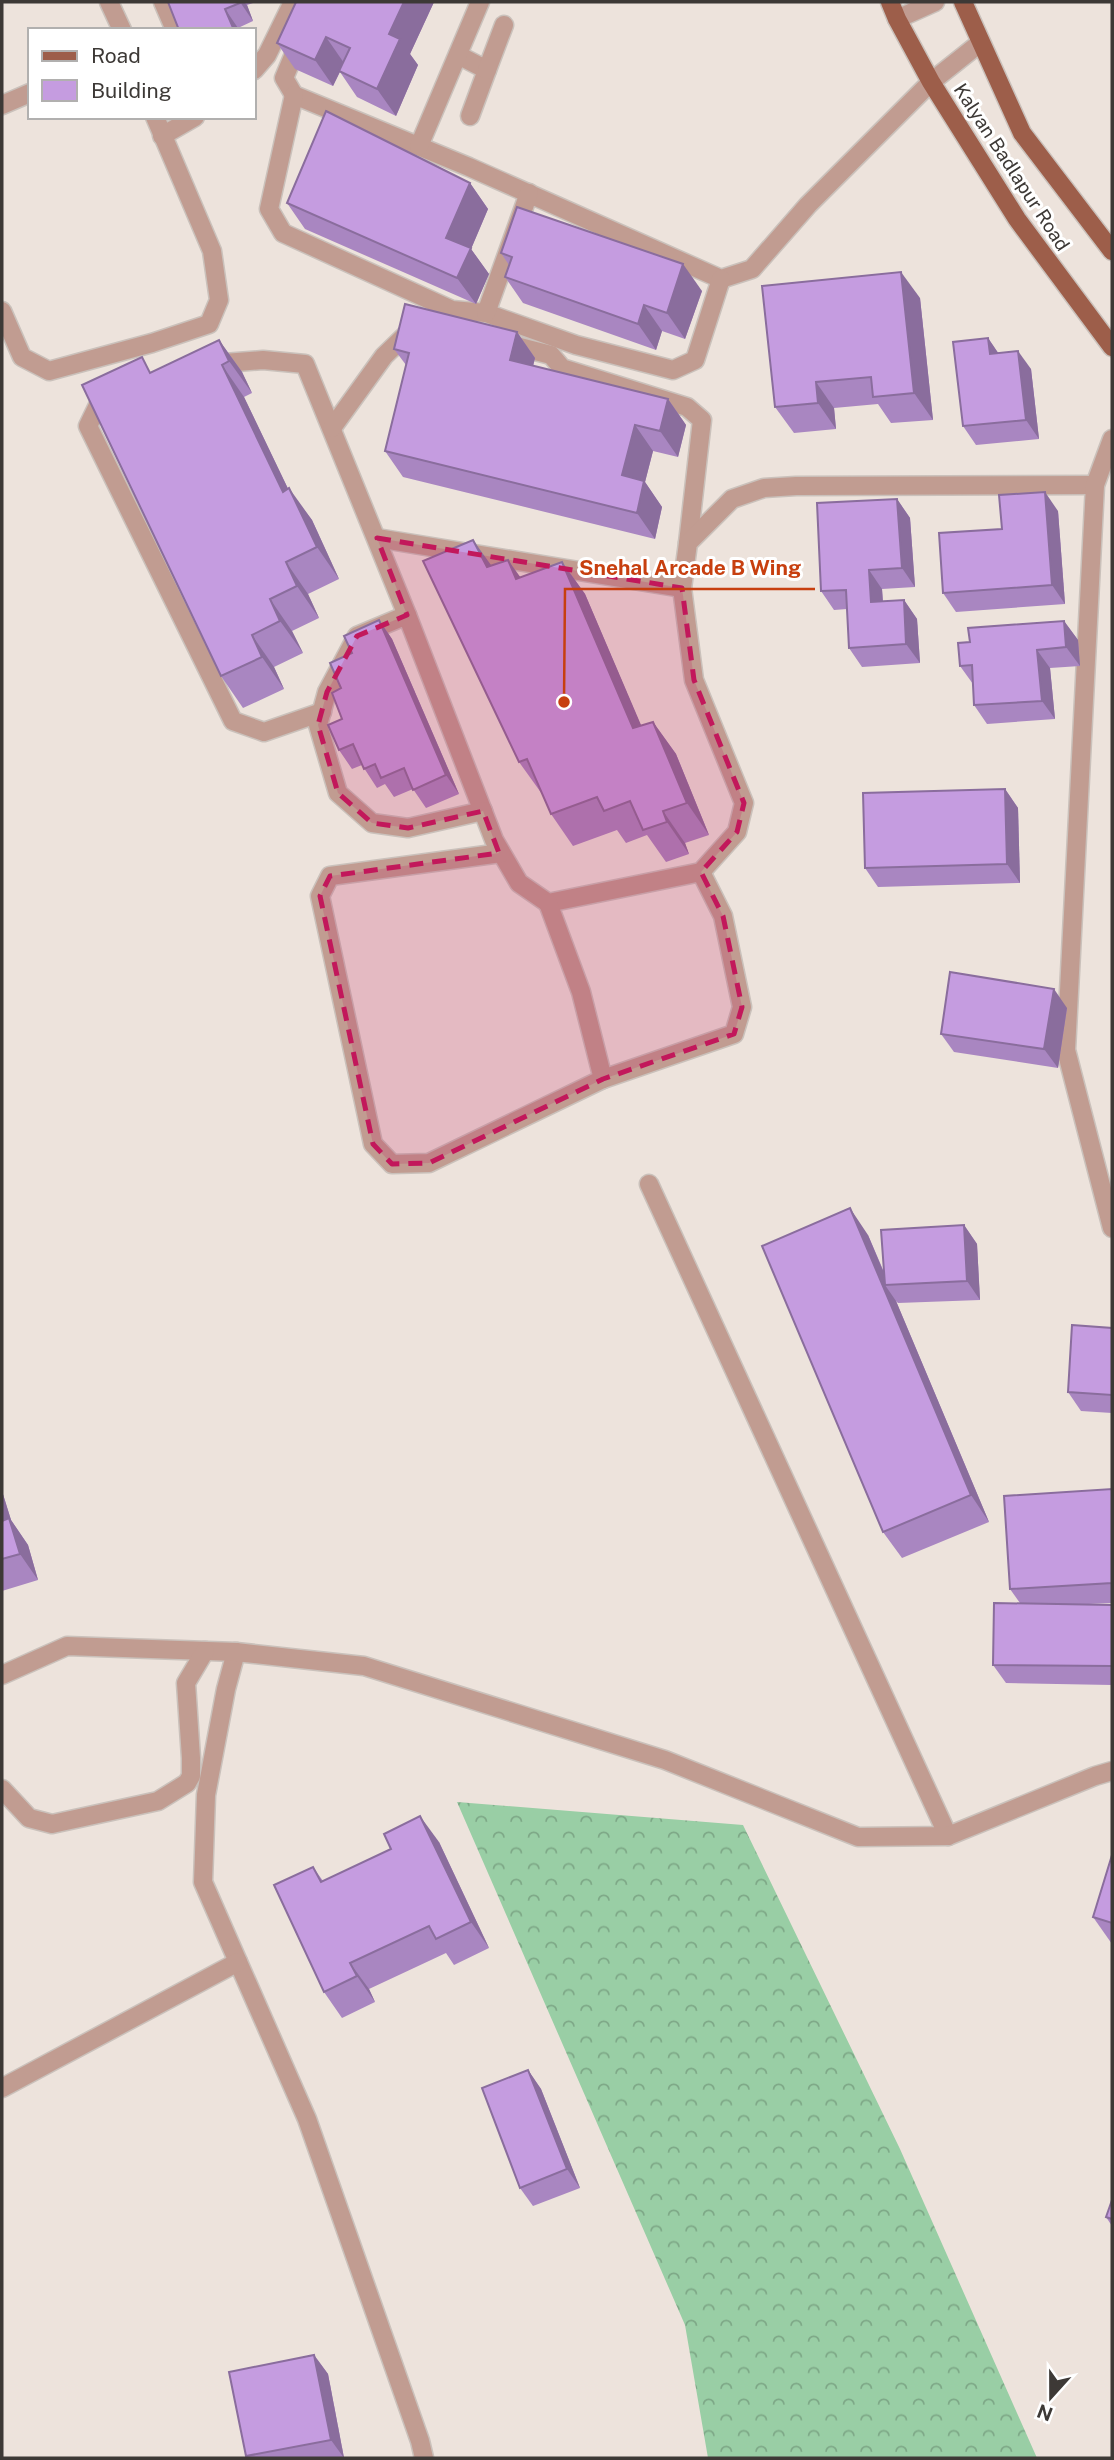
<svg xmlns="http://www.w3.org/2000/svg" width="1114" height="2460" font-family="'Public Sans',sans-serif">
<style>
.forest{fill:url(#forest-crowns)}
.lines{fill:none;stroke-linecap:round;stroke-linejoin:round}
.minor-casing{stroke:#cac1bb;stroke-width:21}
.major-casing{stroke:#cac1bb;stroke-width:21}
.minor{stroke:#c19c91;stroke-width:18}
.major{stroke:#9d5e4a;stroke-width:18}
.wall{fill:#a986c1}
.shaded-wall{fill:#8a6d9d}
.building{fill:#c59ce0;stroke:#8a6d9d;stroke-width:2}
.marked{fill:#c2185b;fill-opacity:0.2;stroke:#c2185b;stroke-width:5;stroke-dasharray:14 9;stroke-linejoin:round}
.labels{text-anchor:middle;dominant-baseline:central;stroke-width:6;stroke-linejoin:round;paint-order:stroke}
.street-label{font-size:19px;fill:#3d3936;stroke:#fff}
.leader{fill:none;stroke:#c73f0f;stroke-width:2.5}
.callout-dot{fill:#c73f0f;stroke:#fff;stroke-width:2.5}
.callout-label{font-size:21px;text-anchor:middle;font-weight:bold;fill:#c73f0f;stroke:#fff;stroke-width:6;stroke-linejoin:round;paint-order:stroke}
</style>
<defs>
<pattern id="forest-crowns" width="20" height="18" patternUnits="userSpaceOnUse" patternTransform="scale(1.75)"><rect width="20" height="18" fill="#99cea5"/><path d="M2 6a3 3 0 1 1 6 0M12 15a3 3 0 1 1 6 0" fill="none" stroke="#7ea887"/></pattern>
</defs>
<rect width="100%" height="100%" fill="#ede3dc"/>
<!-- forest -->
<polygon class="forest" points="457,1802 743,1825 900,2149 1037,2458 708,2458 685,2325"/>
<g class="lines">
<defs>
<g id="minor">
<polyline points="109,2 122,30"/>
<polyline points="163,2 175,30"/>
<polyline points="316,2 284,78 294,95 469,167 721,279 752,269 808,205 931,82 980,43"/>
<polyline points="897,19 935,2"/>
<polyline points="458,55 487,70 470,116"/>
<polyline points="254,70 267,55 293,2"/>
<polyline points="487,70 504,25"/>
<polyline points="294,95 269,209 283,233 452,310 486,313 576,345 673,370 695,360 721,279"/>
<polyline points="2,105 30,93"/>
<polyline points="162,136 195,117"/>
<polyline points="419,146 480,2"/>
<polyline points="2,311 22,357 49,371 152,343 209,324 219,300 212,251 155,117"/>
<polyline points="486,313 529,193"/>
<polyline points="508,344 551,355 562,368 687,407 702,420 688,543"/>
<polyline points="211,364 263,360 305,364 407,615 494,840 519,883 548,903 701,872 737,832 744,803 694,680 682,588 688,543 732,499 764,488 796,486 1095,485"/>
<polyline points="108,393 103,395 88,426 233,721 264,732 322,712"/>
<polyline points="332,428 384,356 412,329"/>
<polyline points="1112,439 1095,485 1066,1050 1112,1228"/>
<polyline points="377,538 682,588"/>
<polyline points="407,615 357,636 327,692 318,725 338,793 372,823 408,828 483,811"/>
<polyline points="501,853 330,876 320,896 373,1144 392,1164 429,1163 603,1079 581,992 548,903"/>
<polyline points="603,1079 734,1034 742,1007 723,916 701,872"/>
<polyline points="649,1184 948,1836"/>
<polyline points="236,1652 226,1689 206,1795 203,1882 307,2119 420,2441 424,2458"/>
<polyline points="2,1675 67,1646 236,1652 364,1666 665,1760 858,1837 948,1836 1095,1776 1112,1771"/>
<polyline points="2,1789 29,1818 52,1824 158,1801 187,1783 191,1776 191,1758 186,1683 205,1651"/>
<polyline points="2,2088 238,1962"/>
</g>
<g id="major">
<polyline points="890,2 897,19 931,82 1017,219 1112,347"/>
<polyline points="963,2 1022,133 1112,251"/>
</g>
</defs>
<!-- minor casing -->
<use href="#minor" class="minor-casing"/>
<!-- major casing -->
<use href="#major" class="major-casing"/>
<!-- minor -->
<use href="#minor" class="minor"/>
<!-- major -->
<use href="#major" class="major"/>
</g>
<!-- wall -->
<g class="wall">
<polygon points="168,2 256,2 247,5 253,21 238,28 239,30 179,30"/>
<polygon points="296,2 434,2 410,54 418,65 396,116 357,97 340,72 333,86 295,69 277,43"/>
<polygon points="470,183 488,209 471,249 489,274 476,304 305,229 287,203"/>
<polygon points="501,253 702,291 685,339 662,331 656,350 523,303 505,277 509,265"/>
<polygon points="920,298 933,420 891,423 878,404 834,408 836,429 794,433 775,407"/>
<polygon points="517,332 535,358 533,366 668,399 686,425 678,457 653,451 645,482 662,507 655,539 403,477 385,451 406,365 394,349"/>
<polygon points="988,338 998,353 1031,369 1039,439 976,445 963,426"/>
<polygon points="219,340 242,372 252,393 244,397 288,489 312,520 339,579 308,594 319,618 292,631 303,653 274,667 284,689 243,708 221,676 152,372"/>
<polygon points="897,499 910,518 915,587 882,589 883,601 904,600 917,619 920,663 862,667 849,648 847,609 834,610 821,591"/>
<polygon points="1058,511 1065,604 956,612 943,593 1002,529"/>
<polygon points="562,562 585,594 641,726 653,722 676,754 709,835 685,843 689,854 666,862 647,835 626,843 617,830 573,846 551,814 542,794 519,762 491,565 521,577"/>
<polygon points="379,620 392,639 459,794 426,808 413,789 394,797 385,784 377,788 362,765 352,769 339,750 352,653"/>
<polygon points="1064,621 1078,640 1080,666 1050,668 1055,719 987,724 974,705 973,684 960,666"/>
<polygon points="1005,789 1018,808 1020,883 878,887 865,868"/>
<polygon points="1067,1008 1058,1068 954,1052 941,1034"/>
<polygon points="964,1225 977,1244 980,1300 898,1303 896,1301 989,1522 902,1558 883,1532 868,1235 884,1272"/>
<polygon points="1112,1328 1112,1413 1081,1411 1068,1392"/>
<polygon points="1112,1489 1112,1603 1089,1604 1112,1605 1112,1685 1006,1683 993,1665 1020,1603 1010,1589"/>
<polygon points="2,1491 11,1520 28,1545 38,1580 2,1591"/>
<polygon points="439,1842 489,1948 454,1965 446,1953 369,1989 375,2002 342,2018 324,1992 313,1867 323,1881"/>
<polygon points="1112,1855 1112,1944 1093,1917"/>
<polygon points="528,2070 541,2089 580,2188 533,2206 520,2188"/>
<polygon points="1112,2200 1112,2226 1106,2217"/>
<polygon points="314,2355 328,2374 344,2458 247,2458 246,2456"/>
</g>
<!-- shaded-wall -->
<g class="shaded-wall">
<polygon points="240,2 244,2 247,5 253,21"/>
<polygon points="404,2 434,2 410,54 418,65 396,116 377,89 389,34"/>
<polygon points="225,9 238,28 239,30 234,30"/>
<polygon points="326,37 344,63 333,86 315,60"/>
<polygon points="470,183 488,209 471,249 489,274 476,304 457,278 446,238"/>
<polygon points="683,264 702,291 685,339 667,313"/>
<polygon points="901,272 920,298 933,420 914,393"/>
<polygon points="644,305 662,331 656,350 638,324"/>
<polygon points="517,332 535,358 528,386 510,360"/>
<polygon points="988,338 1001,357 990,354"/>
<polygon points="219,340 242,372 252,393 229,361"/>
<polygon points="1018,351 1031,369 1039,439 1026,420"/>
<polygon points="222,365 244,397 305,524 283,492"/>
<polygon points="816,382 834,408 836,429 818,403"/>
<polygon points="668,399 686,425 678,457 660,431"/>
<polygon points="635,425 653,451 645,482 662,507 655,539 637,513 622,475"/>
<polygon points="289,488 312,520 339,579 317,547"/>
<polygon points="1045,492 1058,511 1065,604 1052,585"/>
<polygon points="897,499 910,518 915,587 902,568"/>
<polygon points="473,540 496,572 487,567"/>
<polygon points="508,560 531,592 516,579"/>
<polygon points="286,562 308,594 319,618 297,586"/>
<polygon points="562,562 585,594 656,760 633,728"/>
<polygon points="869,570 882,589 884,621 871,602"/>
<polygon points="270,599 292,631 303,653 280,621"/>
<polygon points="904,600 917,619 920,663 906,644"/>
<polygon points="379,620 392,639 459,794 446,775"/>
<polygon points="1064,621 1078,640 1080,666 1066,647"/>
<polygon points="252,635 274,667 284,689 262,657"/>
<polygon points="1037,650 1050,668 1055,719 1042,701"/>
<polygon points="653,722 676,754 709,835 687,803"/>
<polygon points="1005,789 1018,808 1020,883 1007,864"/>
<polygon points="663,811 685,843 689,854 667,822"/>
<polygon points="2,836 3,838 2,867"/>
<polygon points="1054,989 1067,1008 1058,1068 1044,1049"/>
<polygon points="850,1208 868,1235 889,1285 885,1285 896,1301 989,1522 971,1495"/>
<polygon points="964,1225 977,1244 980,1300 967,1281"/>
<polygon points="2,1491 11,1520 28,1545 38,1580 20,1554 2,1523"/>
<polygon points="420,1816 439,1842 489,1948 471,1922"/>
<polygon points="350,1963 369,1989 375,2002 357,1976"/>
<polygon points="528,2070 541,2089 580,2188 567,2169"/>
<polygon points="314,2355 328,2374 344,2458 331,2440"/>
</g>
<!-- building -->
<g class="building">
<polygon points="168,2 240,2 240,3 225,9 234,30 179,30"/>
<polygon points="296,2 404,2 389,34 400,39 377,89 339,71 350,48 326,37 315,60 277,43"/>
<polygon points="326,111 470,183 446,238 471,248 457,278 287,203"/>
<polygon points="517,207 683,264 667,313 644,305 638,324 505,277 512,257 501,253"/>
<polygon points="901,272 914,393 873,397 871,377 816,382 818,403 775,407 762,286"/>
<polygon points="405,304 517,332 510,360 668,399 660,431 635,425 622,475 644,481 637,513 385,451 409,353 394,349"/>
<polygon points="988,338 990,354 1018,351 1026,420 963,426 953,342"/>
<polygon points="219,340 229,361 222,365 283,492 289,488 317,547 286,562 297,586 270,599 280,621 252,635 262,657 221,676 82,385 142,357 150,373"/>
<polygon points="1045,492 1052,585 943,593 939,533 1002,529 999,495"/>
<polygon points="897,499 902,568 869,570 871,602 904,600 906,644 849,648 846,590 821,591 817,503"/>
<polygon points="473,540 487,567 508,560 516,579 562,562 633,728 653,722 687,803 663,811 667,822 643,830 630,801 604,811 597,797 551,814 527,759 519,762 423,561"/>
<polygon points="379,620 446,775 413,790 404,768 381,778 375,764 364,769 353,744 339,750 328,725 342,719 332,693 341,688 330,663 352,653 344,636"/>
<polygon points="1064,621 1066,647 1037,650 1042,701 974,705 972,665 960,666 958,643 970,642 968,628"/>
<polygon points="1005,789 1007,864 865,868 863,793"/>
<polygon points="950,972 1054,989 1044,1049 941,1034"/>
<polygon points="850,1208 971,1495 883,1532 762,1246"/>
<polygon points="964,1225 967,1281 885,1285 881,1230"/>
<polygon points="1072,1325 1112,1328 1112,1395 1068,1392"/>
<polygon points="1112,1489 1112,1583 1010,1589 1004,1496"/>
<polygon points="9,1518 20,1554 2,1559 2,1521"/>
<polygon points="994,1603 1112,1605 1112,1666 993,1665"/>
<polygon points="420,1816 471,1922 436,1939 429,1926 350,1963 357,1976 324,1992 274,1885 313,1867 321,1882 391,1849 384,1834"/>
<polygon points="1112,1855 1112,1923 1093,1917"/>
<polygon points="528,2070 567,2169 520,2188 482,2088"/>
<polygon points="1112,2200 1112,2219 1106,2217"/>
<polygon points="314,2355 331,2440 246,2456 229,2372"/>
</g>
<!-- marked area -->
<path class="marked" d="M377 538 682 588 694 680 744 803 737 832 701 872 723 916 742 1007 734 1034 603 1079 429 1163 392 1164 373 1144 320 896 330 876 499 853 483 811 408 828 372 823 338 793 318 725 327 692 357 636 407 615Z"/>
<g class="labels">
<!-- street labels -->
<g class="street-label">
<text transform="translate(1012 167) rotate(57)">Kalyan Badlapur Road</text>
</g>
</g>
<!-- callouts -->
<path class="leader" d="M564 702L565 589H815"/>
<circle class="callout-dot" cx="564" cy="702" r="7"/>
<g class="callout-label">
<text x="690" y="575">Snehal Arcade B Wing</text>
</g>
<!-- border -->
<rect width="1114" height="2460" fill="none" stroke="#3d3936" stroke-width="7"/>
<!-- legend -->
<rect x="28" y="28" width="228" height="91" fill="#ffffff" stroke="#b1b0af" stroke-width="2"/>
<rect x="42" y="51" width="35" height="10" fill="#9d5e4a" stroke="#b1b0af" stroke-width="2"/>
<text x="91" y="63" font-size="21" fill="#3d3936">Road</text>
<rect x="42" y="80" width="35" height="21" fill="#c59ce0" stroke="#b1b0af" stroke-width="2"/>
<text x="91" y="98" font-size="21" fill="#3d3936">Building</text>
<!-- north arrow -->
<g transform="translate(1051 2397) rotate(201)" stroke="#ffffff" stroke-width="5" paint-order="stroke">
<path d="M0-5L12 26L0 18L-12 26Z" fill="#3d3936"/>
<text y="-10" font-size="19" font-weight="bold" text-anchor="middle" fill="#3d3936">N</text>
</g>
</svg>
